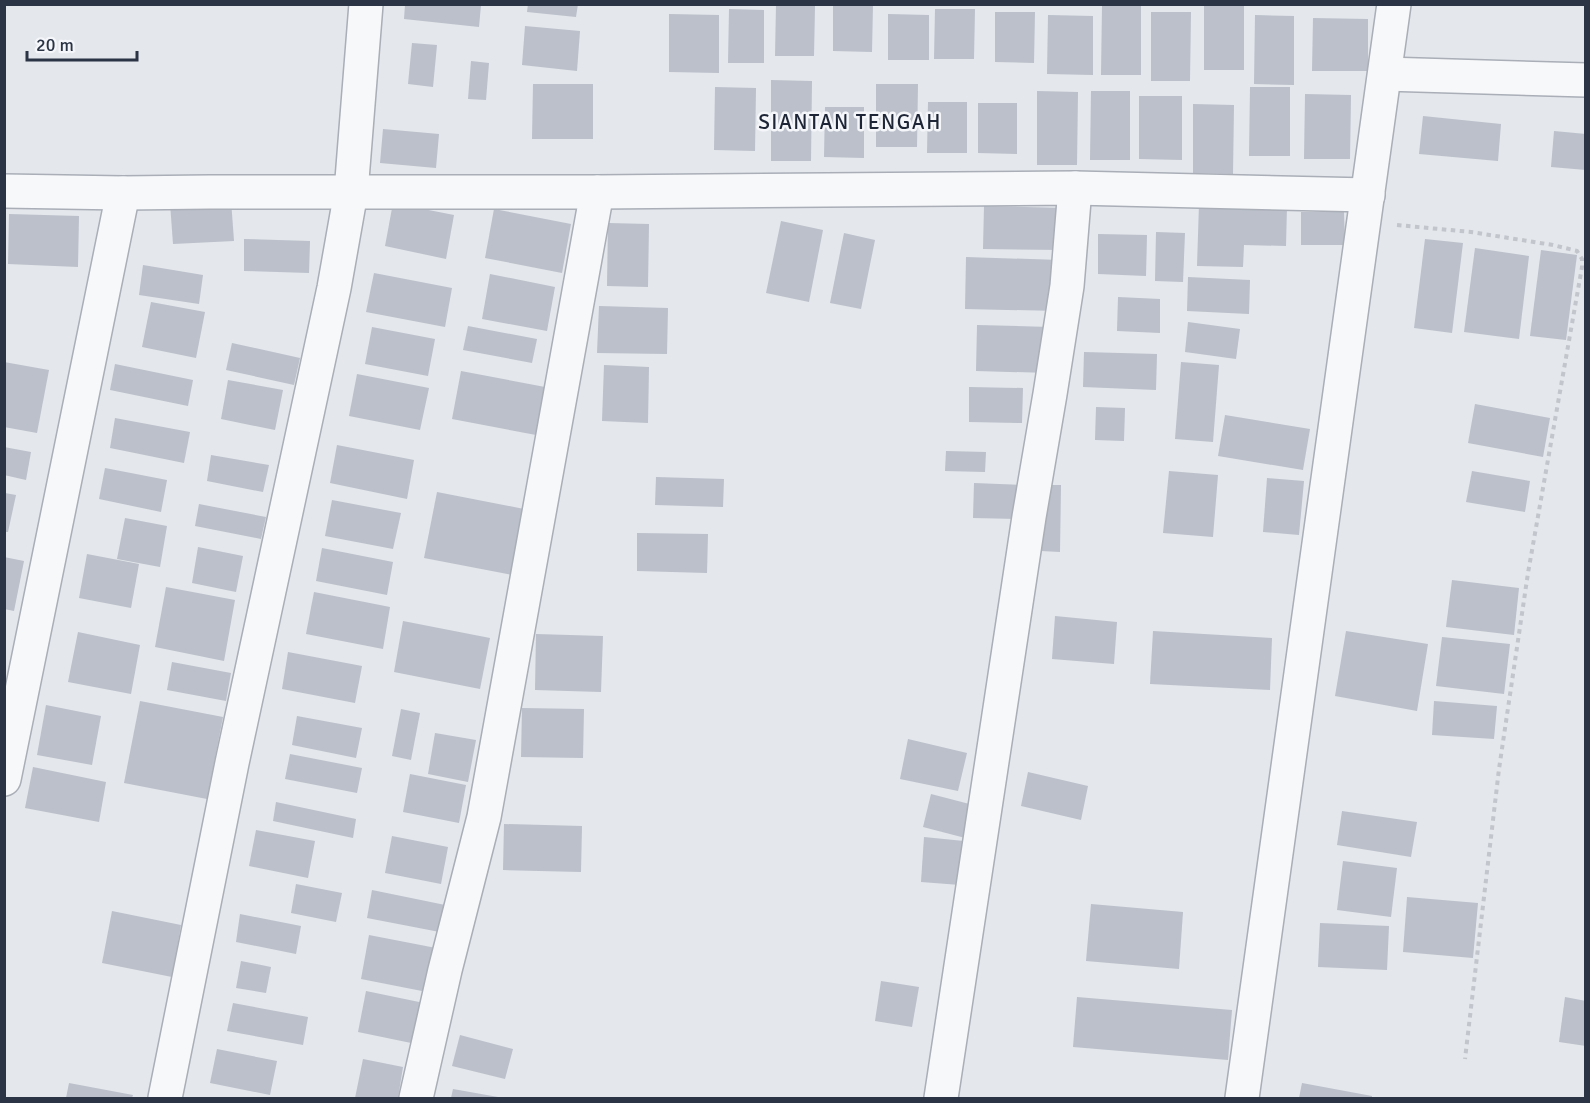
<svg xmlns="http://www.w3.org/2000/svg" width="1590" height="1103" font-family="Signika,sans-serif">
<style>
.building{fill:#bbc0ca}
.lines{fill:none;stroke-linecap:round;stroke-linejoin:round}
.minor-casing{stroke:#a9aeb7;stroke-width:36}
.path{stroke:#c2c5cb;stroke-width:4;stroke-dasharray:4.5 4.5;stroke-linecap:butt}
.minor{stroke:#f7f8fa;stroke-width:33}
.labels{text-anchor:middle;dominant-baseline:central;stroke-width:5;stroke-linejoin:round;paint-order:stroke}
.quarter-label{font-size:21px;letter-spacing:1.5px;fill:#1d2536;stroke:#f4f6f9}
</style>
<rect width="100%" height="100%" fill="#e4e7ec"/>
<!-- building -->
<g class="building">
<polygon points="528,4 578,4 576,17 527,12"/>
<polygon points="833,4 873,4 872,52 833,51"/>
<rect x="1204" y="4" width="40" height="66"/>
<polygon points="405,5 481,5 479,27 404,19"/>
<polygon points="776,5 815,6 814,56 775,56"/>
<polygon points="1102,6 1141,6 1141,75 1101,75"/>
<polygon points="729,9 764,10 764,63 728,63"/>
<polygon points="935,9 975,9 974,59 934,59"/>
<polygon points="995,12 1035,12 1034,63 995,62"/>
<polygon points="1151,12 1191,12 1190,81 1151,81"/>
<polygon points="669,14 719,15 719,73 669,72"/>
<polygon points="888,14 929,15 929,60 888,60"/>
<polygon points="1048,15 1093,16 1093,75 1047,74"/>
<polygon points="1255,15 1294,16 1294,85 1254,84"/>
<polygon points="1313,18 1368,19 1368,71 1312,71"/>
<polygon points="525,26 580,31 577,71 522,65"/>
<polygon points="412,43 437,45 433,87 408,84"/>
<polygon points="471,61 489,63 486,100 468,99"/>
<polygon points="771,80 812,81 811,161 771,161"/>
<polygon points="533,84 593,84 593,139 532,139"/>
<polygon points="876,84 918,84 917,147 876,147"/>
<polygon points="715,87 756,88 755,151 714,150"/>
<polygon points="1250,87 1290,87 1290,156 1249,156"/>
<polygon points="1037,91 1078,92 1077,165 1037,165"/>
<polygon points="1091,91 1130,91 1130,160 1090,160"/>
<polygon points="1305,94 1351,95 1350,159 1304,159"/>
<polygon points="1139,96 1182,96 1182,160 1139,159"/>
<polygon points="928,102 967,102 967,153 927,153"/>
<polygon points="978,103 1017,103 1017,154 978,153"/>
<polygon points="1193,104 1234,105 1233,174 1193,173"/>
<polygon points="825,107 864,107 864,158 824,157"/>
<polygon points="1423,116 1501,124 1498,161 1419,154"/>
<polygon points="383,129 439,134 436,168 380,163"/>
<polygon points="1554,131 1586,134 1586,170 1551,167"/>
<polygon points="231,200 234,241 173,244 170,203"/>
<polygon points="393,203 454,215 446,259 385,246"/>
<polygon points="1199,204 1287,206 1286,246 1244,245 1243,267 1197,266"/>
<polygon points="984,206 1064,208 1063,250 983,249"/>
<polygon points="494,209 571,224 562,273 485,258"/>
<polygon points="1301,212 1344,212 1345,245 1301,245"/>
<polygon points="9,214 79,216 78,267 8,264"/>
<polygon points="781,221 823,230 809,302 766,293"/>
<polygon points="608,223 649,224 648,287 607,286"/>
<polygon points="1156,232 1185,233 1183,282 1155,281"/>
<polygon points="844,233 875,240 861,309 830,303"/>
<polygon points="1098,234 1147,235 1146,276 1098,274"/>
<polygon points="244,239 310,241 309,273 244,271"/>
<polygon points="1425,239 1463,243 1452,333 1414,328"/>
<polygon points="1475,248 1529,256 1519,339 1464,332"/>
<polygon points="1541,250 1577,255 1566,340 1530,336"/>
<polygon points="966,257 1060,260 1059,311 965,309"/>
<polygon points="143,265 203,275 199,304 139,295"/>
<polygon points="374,273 452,288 445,327 366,312"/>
<polygon points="490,274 555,287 547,331 482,319"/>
<polygon points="1188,277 1250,280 1249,314 1187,311"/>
<polygon points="1118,297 1160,299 1160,333 1117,331"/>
<polygon points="151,302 205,312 196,358 142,347"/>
<polygon points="599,306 668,308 667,354 597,353"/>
<polygon points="1188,322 1240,329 1236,359 1185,352"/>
<polygon points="977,325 1050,327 1049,373 976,371"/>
<polygon points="468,326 537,339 532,363 463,350"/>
<polygon points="372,327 435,339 428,376 365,364"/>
<polygon points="232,343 300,358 294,385 226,370"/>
<polygon points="1084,352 1157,354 1156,390 1083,387"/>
<polygon points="4,362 49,370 37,433 4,427"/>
<polygon points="1181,362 1219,365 1213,442 1175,439"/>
<polygon points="115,364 193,380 188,406 110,390"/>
<polygon points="604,365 649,367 648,423 602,421"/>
<polygon points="461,371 545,387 536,435 452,419"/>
<polygon points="357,374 429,388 420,430 349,416"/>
<polygon points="228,380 283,390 275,430 221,419"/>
<polygon points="969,387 1023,388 1022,423 969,422"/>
<polygon points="1475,404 1550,418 1543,457 1468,443"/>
<polygon points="1096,407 1125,408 1124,441 1095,440"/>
<polygon points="1225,415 1310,429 1303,470 1218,456"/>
<polygon points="115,418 190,432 184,463 110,448"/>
<polygon points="337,445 414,460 407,499 330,483"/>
<polygon points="4,447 31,452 26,480 4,475"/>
<polygon points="946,451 986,452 985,472 945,471"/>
<polygon points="211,455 269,465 263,492 207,481"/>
<polygon points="105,468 167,480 161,512 99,499"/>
<polygon points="1169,471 1218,475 1213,537 1163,533"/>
<polygon points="1472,471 1530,481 1525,512 1466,502"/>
<polygon points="656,477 724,479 723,507 655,505"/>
<polygon points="1267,478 1304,481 1299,535 1263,532"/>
<polygon points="974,483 1022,485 1021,519 973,518"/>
<polygon points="1042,485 1061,485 1060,552 1041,551"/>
<polygon points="437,492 524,509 512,575 424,558"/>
<polygon points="5,493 16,495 8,532 5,532"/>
<polygon points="332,500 401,513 393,549 325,536"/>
<polygon points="199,504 266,517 261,539 195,526"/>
<polygon points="125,518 167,526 160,567 117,559"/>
<polygon points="637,533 708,534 707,573 637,571"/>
<polygon points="198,547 243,556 236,592 192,583"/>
<polygon points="322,548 393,562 387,595 316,581"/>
<polygon points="87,554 139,564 131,608 79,598"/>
<polygon points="4,557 24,561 14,611 4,609"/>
<polygon points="1452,580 1519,588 1514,635 1446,627"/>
<polygon points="166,587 235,600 224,661 155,647"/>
<polygon points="314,592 390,607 383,649 306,634"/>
<polygon points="1055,616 1117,622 1114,664 1052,659"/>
<polygon points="403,621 490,638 480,689 394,672"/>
<polygon points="1153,631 1272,638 1270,690 1150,684"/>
<polygon points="1346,631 1428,644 1417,711 1335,696"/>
<polygon points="78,632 140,645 131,694 68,682"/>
<polygon points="536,634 603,636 601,692 535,690"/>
<polygon points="1442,637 1510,644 1504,694 1436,686"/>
<polygon points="288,652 362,666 355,703 282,689"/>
<polygon points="172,662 231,673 226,701 167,690"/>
<polygon points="140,701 223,717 207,799 124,783"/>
<polygon points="1434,701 1497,706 1494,739 1432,735"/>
<polygon points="46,705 101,716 92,765 37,755"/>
<polygon points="522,708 584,709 583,758 521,757"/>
<polygon points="401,709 420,713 411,760 392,756"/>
<polygon points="297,716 362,728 356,758 292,745"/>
<polygon points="435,733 476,740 468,782 428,774"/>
<polygon points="908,739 967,753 958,791 900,779"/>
<polygon points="290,754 362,768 357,793 285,779"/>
<polygon points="33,767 106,782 99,822 25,808"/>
<polygon points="1028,772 1088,786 1081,820 1021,806"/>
<polygon points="410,774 466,785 459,823 403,812"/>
<polygon points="931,794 981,807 973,840 923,827"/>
<polygon points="276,802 356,819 353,838 273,821"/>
<polygon points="1342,811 1417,822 1411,857 1337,845"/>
<polygon points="504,824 582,826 581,872 503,870"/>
<polygon points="256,830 315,841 308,878 249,866"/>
<polygon points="392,836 448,847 441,884 385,873"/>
<polygon points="924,837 964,841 960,885 921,882"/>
<polygon points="1343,861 1397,868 1391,917 1337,910"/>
<polygon points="296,884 342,893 336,922 291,913"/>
<polygon points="372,890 455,907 450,934 367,918"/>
<polygon points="1407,897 1478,903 1473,958 1403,952"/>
<polygon points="1091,904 1183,912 1179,969 1086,961"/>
<polygon points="112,911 181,925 172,977 102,963"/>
<polygon points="240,914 301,926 296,954 236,942"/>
<polygon points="1320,923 1389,926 1387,970 1318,967"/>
<polygon points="369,935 436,948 427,992 361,979"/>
<polygon points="241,961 271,967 266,993 236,988"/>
<polygon points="881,981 919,987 912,1027 875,1021"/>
<polygon points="366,991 424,1003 416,1044 358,1032"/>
<polygon points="1077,997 1232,1010 1228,1060 1073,1047"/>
<polygon points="1565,997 1586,1001 1586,1046 1559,1042"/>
<polygon points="233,1003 308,1017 303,1045 227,1031"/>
<polygon points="460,1035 513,1049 505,1079 452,1066"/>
<polygon points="217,1049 277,1061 270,1095 210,1083"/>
<polygon points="363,1059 403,1067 398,1098 355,1098"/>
<polygon points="69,1083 133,1095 132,1098 66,1098"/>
<polygon points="1302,1083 1372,1096 1372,1098 1299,1098"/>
<polygon points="453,1089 498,1097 498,1098 451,1098"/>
</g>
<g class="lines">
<defs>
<g id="minor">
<polyline points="1385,74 1586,80"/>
<polyline points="4,191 123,193 210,192 597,192 1075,188 1368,195"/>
<polyline points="4,779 123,193"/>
<polyline points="165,1098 232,763 334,288 351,192 366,4"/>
<polyline points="416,1098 445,970 484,817 597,192"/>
<polyline points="941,1098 1029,517 1050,394 1067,286 1075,188"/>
<polyline points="1242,1098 1394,4"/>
</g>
</defs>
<!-- minor casing -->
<use href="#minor" class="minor-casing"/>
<!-- path -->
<polyline class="path" points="1397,225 1471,232 1553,245 1577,251 1582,259 1582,267 1528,573 1499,769 1465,1059"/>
<!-- minor -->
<use href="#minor" class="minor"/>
</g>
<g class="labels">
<!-- quarter labels -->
<g class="quarter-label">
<text x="850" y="122">SIANTAN TENGAH</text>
</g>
</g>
<!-- border -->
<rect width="1590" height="1103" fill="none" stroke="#2b3445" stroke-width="12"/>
<!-- scale -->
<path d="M27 51v9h110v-9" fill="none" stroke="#2b3445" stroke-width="3"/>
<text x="36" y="51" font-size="18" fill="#2b3445" stroke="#f4f6f9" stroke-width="4.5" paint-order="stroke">20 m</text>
</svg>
